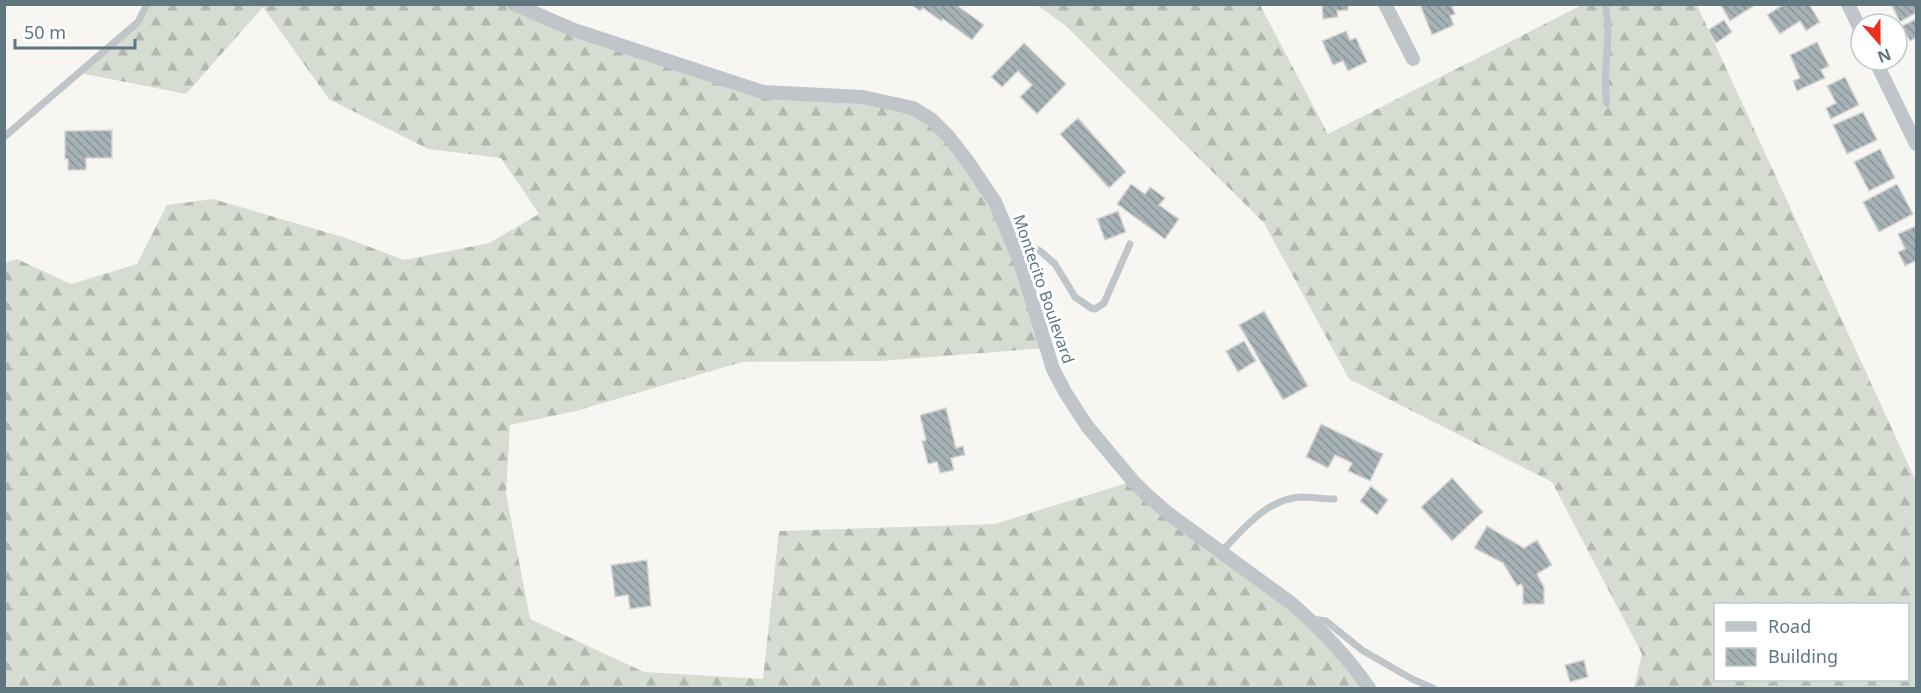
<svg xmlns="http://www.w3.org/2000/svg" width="1921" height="693" font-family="'Noto Sans',sans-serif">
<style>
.forest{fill:url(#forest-firs);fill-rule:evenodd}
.building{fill:url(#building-back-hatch);stroke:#d8d8d6;stroke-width:1.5}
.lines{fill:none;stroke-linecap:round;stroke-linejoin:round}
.lane{stroke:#bfc5c8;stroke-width:7}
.street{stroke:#bfc5c8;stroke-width:14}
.labels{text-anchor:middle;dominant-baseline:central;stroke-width:6;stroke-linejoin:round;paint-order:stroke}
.street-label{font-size:16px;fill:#607780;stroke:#fff}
</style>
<defs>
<pattern id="forest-firs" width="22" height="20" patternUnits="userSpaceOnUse" patternTransform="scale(1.5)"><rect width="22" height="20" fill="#d7dcd2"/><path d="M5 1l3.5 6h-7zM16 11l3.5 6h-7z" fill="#b2b7b0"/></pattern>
<pattern id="building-back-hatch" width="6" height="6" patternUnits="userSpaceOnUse" patternTransform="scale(1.5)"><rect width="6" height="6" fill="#a6b2b6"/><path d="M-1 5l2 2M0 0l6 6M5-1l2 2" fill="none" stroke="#8b9699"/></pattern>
</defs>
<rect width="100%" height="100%" fill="#f7f6f3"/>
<!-- forest -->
<g class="forest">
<polygon points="147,4 514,5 763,92 913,108 984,185 1045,348 880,361 742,362 576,411 510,425 506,493 530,619 644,672 763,679 779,531 995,524 1133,481 1291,603 1369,688 5,688 5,263 17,259 71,284 137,264 167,205 213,199 346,238 404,260 489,243 539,214 501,158 428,149 329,99 263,7 186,94 80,73 138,22"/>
<path d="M1037 5H1260L1328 134 1582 5H1697L1916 481V688H1634L1642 654 1552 482 1349 379 1264 223 1066 26ZM1716 604H1908V680H1716Z"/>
</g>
<!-- building -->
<g class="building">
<polygon points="911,4 955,4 984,25 972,40 943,19 941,21 923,8 920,11"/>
<polygon points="1322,4 1348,4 1348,10 1337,11 1338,17 1323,19"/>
<polygon points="1420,4 1451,4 1455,14 1450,16 1454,25 1432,35"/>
<polygon points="1720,4 1757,4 1730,21"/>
<polygon points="1784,4 1809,4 1820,22 1806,31 1800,21 1780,34 1767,15"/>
<polygon points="1891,4 1916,4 1916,13 1900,22"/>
<polygon points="1916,19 1916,38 1910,41 1902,26"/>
<polygon points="1724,20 1732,32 1716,43 1708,30"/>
<polygon points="1346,31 1350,40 1356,38 1367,62 1348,71 1343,61 1333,65 1322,41"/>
<polygon points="1817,42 1829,66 1821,70 1825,78 1797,91 1793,81 1800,78 1790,55"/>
<polygon points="1024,43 1066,84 1037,114 1020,97 1032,85 1018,71 1002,87 991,77"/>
<polygon points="1845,77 1859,105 1831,119 1826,108 1836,103 1827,86"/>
<polygon points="1863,112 1877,140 1847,154 1833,125"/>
<polygon points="1078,118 1126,172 1109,188 1060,134"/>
<polygon points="112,130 112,158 86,158 86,170 68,170 68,159 65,159 65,131"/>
<polygon points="1880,149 1895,178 1869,191 1854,162"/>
<polygon points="1131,184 1145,194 1150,187 1165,198 1159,205 1179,219 1165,239 1117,204"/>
<polygon points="1897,184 1913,214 1879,232 1863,202"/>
<polygon points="1118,211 1126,232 1105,240 1097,219"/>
<polygon points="1916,226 1916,261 1905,266 1898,252 1905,249 1898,234"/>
<polygon points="1264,311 1308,386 1283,400 1239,325"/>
<polygon points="1244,341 1256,361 1238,372 1226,351"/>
<polygon points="946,408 956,448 963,446 965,455 951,458 954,470 940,473 937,462 928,464 922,441 926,440 920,415"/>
<polygon points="1321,424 1383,454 1370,481 1348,471 1352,463 1335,455 1328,468 1306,457"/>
<polygon points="1452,478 1483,512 1452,541 1421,507"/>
<polygon points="1371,486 1388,500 1377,515 1360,501"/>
<polygon points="1487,526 1524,548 1537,540 1552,565 1537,574 1544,587 1544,604 1523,604 1523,587 1521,584 1517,586 1503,563 1474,548"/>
<polygon points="647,560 651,606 630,609 628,595 615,597 611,565"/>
<polygon points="1584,660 1588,677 1570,682 1565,665"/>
</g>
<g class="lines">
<!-- lane -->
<g class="lane">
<path d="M1605 4C1613 37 1601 70 1607 103"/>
<polyline points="4,137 138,22 147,4"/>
<polyline points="1011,237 1040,251 1055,264 1075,297 1091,308 1095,309 1104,303 1130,244"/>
<path d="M1222 551C1244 528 1267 499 1301 497 1312 497 1323 499 1334 499"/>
<polyline points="1312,619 1326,621 1362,650 1412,679 1433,688"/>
</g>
<!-- street -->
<g class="street">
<path d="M514 4 574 30 763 92 863 97 913 108 931 119 948 136 966 159 995 202 1019 259 1053 369 1065 392 1087 426 1133 481 1147 495 1169 514 1291 603C1320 628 1347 656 1369 688"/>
<polyline points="1385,4 1413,59"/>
<polyline points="1848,4 1861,31"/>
<polyline points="1875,60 1916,144"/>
</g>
</g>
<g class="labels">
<!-- street labels -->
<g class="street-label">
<text transform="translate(1044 289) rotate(71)">Montecito Boulevard</text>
</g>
</g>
<!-- border -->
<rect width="1921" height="693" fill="none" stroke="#607780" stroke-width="12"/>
<!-- legend -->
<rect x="1714" y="603" width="195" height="78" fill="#ffffff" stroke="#bfc9cc" stroke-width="1.5"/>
<rect x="1726" y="622" width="30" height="9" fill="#bfc5c8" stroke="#bfc9cc" stroke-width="1.5"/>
<text x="1768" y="633" font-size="18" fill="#607780">Road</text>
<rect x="1726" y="648" width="30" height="18" fill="url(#building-back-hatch)" stroke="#bfc9cc" stroke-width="1.5"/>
<text x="1768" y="663" font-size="18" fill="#607780">Building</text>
<!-- north arrow -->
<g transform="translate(1879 42) rotate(159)"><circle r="28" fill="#ffffff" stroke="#bfc9cc" stroke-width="1.5"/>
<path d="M0-4.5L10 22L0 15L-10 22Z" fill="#ec2e1e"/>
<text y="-9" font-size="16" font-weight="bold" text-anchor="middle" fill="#607780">N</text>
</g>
<!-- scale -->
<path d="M15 39v9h120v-9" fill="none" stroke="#607780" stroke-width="3"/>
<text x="24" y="39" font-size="18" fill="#607780" stroke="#ffffff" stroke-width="4.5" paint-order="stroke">50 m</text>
</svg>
